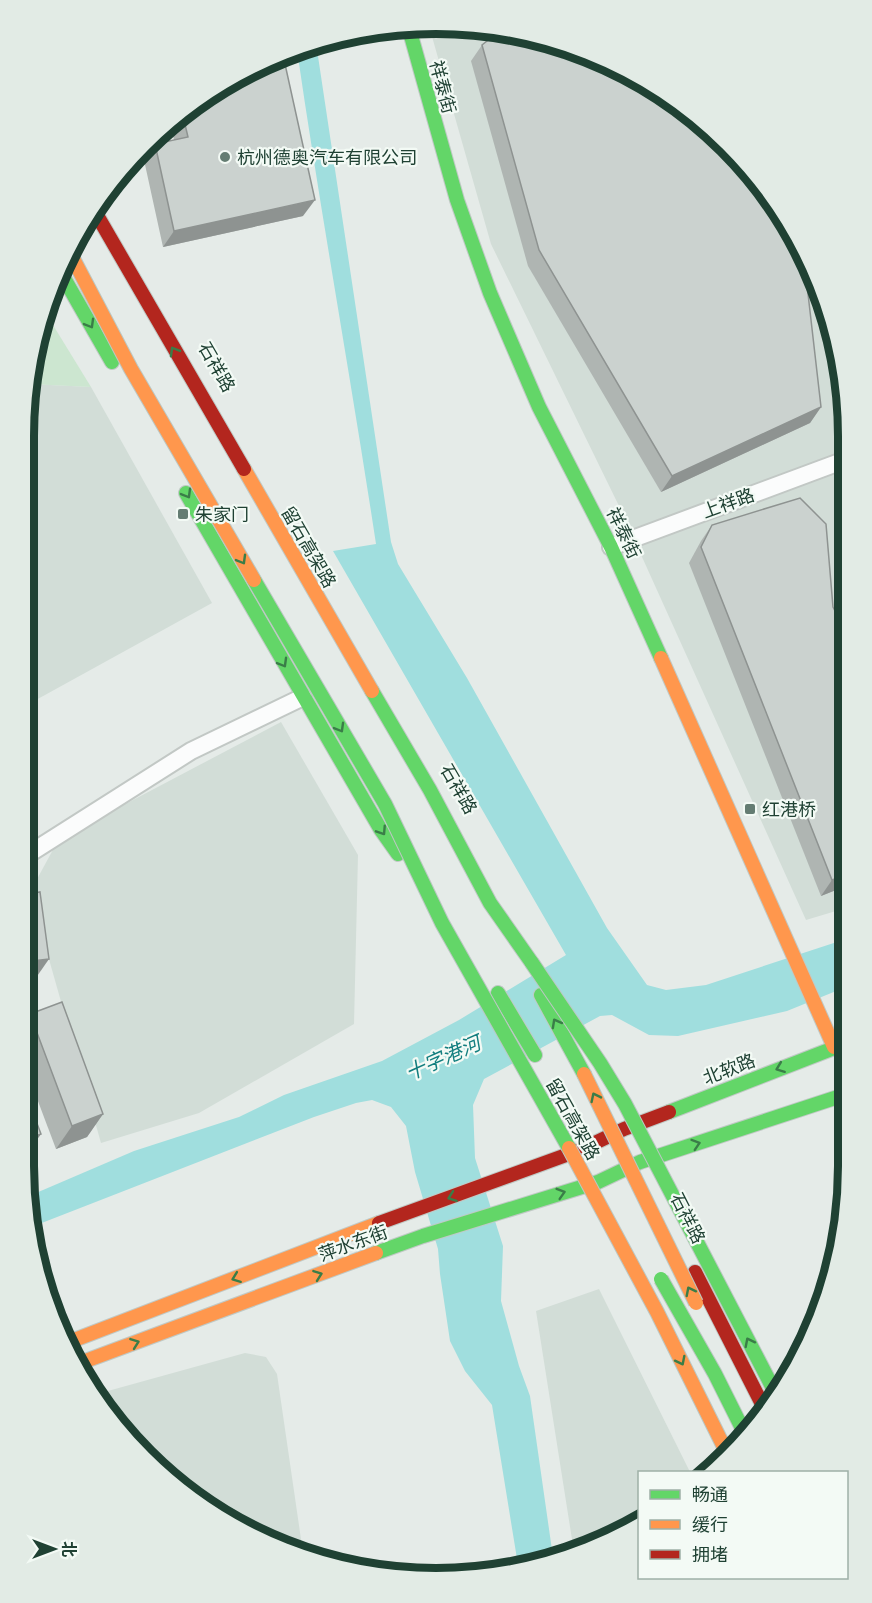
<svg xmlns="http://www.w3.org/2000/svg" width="872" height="1603" font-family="'Public Sans','Noto Sans SC',sans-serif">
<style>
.built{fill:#d2ddd7}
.green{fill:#cce6d0}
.water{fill:#a0dede}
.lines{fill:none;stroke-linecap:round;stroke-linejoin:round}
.street-casing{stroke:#c2c8c5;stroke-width:20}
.fast-casing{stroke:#c0c9c5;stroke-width:16}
.slow-casing{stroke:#c0c9c5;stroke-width:16}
.jam-casing{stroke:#c0c9c5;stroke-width:16}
.street{stroke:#fbfcfc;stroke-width:16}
.fast{stroke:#63d668;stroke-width:14}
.slow{stroke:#ff974d;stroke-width:14}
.jam{stroke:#b3261e;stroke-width:14}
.fast-bridge-casing{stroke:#bcc7c3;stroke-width:16;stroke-linecap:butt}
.slow-bridge-casing{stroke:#bcc7c3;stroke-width:16;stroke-linecap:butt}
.fast-bridge{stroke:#63d668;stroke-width:14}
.slow-bridge{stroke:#ff974d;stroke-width:14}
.wall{fill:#afb5b2}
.shaded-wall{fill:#8e9391}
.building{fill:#cbd2cf;stroke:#8e9391;stroke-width:1.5}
.oneway{stroke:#3a7d48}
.poi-dot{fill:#647c72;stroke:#f3faf5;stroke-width:2}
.labels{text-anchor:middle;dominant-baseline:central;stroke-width:4.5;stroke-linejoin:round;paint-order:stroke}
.street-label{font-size:18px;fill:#1f4133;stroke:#f3faf5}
.poi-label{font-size:18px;fill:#1f4133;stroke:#f3faf5;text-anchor:start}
.water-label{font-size:20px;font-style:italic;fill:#127e7f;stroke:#f3faf5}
.rim{fill:none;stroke:#1f4133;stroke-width:8}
</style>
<rect width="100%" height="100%" fill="#e5ebe8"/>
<!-- built -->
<g class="built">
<polygon points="429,26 489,27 568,46 708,126 778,207 826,303 845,383 846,908 806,920 619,506 491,244"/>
<polygon points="29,384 91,387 212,603 25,706 25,409"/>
<polygon points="281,722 358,855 354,1024 199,1113 101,1143 30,892 55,846 97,819"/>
<polygon points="599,1289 690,1472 640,1472 639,1519 594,1548 574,1552 536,1311"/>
<polygon points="245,1353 266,1357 277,1374 303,1553 207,1510 109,1418 97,1394"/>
</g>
<!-- green -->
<polygon class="green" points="45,312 91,387 29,384 38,329"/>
<!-- water -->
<path class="water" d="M316 43 391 542 398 564 467 678 607 928 647 985 666 990 706 985 846 939V987L787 1011 678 1036 649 1035 612 1015 600 1016 484 1079 473 1105 475 1158 503 1246 501 1301 519 1366 530 1396 553 1557 518 1565 492 1405 465 1371 450 1341 440 1274 438 1249 415 1172 406 1126 391 1107 372 1100 356 1103 314 1117 34 1226 29 1196 134 1151 239 1117 284 1095 382 1061 459 1020 566 955 333 551 376 544C351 379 321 215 297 50Z"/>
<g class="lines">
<defs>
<g id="street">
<polyline points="611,547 845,460"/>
<polyline points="24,857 191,751 303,697"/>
</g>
<g id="fast">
<polyline points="408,25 457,200 490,293 539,407 611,547 661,658"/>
<polyline points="61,273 112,362"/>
<polyline points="186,493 381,830 398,854"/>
<polyline points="372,691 430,790 490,903 532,963"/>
<polyline points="498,993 535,1055"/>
<polyline points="541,995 584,1074"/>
<polyline points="669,1112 847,1043"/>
<polyline points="376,1253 423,1236 598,1182 640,1162 847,1094"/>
</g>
<g id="slow">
<polyline points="244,469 372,691"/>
<polyline points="661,658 834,1047"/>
<polyline points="69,1342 379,1223"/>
<polyline points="80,1363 376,1253"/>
</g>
<g id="jam">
<polyline points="94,210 244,469"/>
<polyline points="379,1223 580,1150 624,1129 669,1112"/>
<polyline points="695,1272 764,1408"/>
</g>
</defs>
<!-- street casing -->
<use href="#street" class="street-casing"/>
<!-- fast casing -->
<use href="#fast" class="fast-casing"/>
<!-- slow casing -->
<use href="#slow" class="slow-casing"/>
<!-- jam casing -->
<use href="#jam" class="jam-casing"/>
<!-- street -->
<use href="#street" class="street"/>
<!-- fast -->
<use href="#fast" class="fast"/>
<!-- slow -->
<use href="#slow" class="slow"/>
<!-- jam -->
<use href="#jam" class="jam"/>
<defs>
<g id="fast-bridge">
<polyline points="254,580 385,804 442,923 569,1148"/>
<polyline points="532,963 600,1063 625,1104 776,1394"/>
<polyline points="661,1279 715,1374 744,1432"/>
</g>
<g id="slow-bridge">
<polyline points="70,253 131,369 254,580"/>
<polyline points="584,1074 696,1303"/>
<polyline points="569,1148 657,1312 727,1453"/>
</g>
</defs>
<!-- fast-bridge casing -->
<use href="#fast-bridge" class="fast-bridge-casing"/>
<!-- slow-bridge casing -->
<use href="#slow-bridge" class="slow-bridge-casing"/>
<!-- fast-bridge -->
<use href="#fast-bridge" class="fast-bridge"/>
<!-- slow-bridge -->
<use href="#slow-bridge" class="slow-bridge"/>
</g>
<!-- wall -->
<g class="wall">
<polygon points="482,45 821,407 810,423 661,492 528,266 471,61"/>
<polygon points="185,109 303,216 163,247 144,160 155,144 174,140 170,123"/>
<polygon points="833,333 845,383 845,411 840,409"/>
<polygon points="845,509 845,554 842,515"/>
<polygon points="712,525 833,607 846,886 821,896 689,563 701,541"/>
<polygon points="30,1014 103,1114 87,1137 56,1149 24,1064 24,1023"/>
</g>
<!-- shaded-wall -->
<g class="shaded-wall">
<polygon points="315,200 303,216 163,247 174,231"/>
<polygon points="821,407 810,423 661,492 672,476"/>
<polygon points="846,875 846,886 821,896 832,880"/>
<polygon points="49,959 33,982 24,983 24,962"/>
<polygon points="103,1114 87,1137 56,1149 72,1126"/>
<polygon points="41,1134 25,1157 24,1157 24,1140"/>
</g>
<!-- building -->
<g class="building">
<polygon points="501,30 568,46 642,79 708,126 778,207 804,259 821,407 672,476 539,250 482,45"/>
<polygon points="283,55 315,200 174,231 155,144 188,137 182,112 185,109 253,67"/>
<polygon points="800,498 826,524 833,607 845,630 846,875 832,880 701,547 712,525"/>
<polygon points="40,892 49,959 24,962 24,895"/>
<polygon points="62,1002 103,1114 72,1126 30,1014"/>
<polygon points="24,1089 41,1134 24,1140"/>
</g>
<!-- one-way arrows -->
<defs><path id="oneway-chevron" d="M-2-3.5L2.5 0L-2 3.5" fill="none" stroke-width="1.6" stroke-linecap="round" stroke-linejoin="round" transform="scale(1.5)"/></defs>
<g class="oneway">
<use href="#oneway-chevron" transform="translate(90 324) rotate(60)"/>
<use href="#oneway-chevron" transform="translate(174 351) rotate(-120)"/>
<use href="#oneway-chevron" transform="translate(187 494) rotate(60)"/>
<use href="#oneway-chevron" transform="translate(242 560) rotate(60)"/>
<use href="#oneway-chevron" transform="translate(283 663) rotate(60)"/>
<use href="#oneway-chevron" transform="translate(340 728) rotate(60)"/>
<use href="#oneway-chevron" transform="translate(382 831) rotate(57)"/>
<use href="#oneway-chevron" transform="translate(556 1023) rotate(-119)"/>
<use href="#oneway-chevron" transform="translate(780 1068) rotate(159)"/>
<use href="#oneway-chevron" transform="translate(595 1097) rotate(-116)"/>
<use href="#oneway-chevron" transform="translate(696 1144) rotate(-18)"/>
<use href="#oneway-chevron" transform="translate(561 1193) rotate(-17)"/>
<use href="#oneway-chevron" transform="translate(452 1197) rotate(160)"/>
<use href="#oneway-chevron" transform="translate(318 1275) rotate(-20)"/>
<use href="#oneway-chevron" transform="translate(236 1278) rotate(159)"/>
<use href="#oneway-chevron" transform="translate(690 1291) rotate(-117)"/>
<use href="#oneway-chevron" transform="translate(749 1342) rotate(-117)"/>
<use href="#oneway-chevron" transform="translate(135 1343) rotate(-20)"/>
<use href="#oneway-chevron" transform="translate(681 1361) rotate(63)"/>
</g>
<!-- markers -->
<g class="poi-dot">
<circle cx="225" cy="157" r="6"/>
<rect x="177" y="508" width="12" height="12" rx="3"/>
<rect x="744" y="803" width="12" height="12" rx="3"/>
</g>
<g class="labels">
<!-- street labels -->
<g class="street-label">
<text transform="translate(443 87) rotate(75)">祥泰街</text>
<text transform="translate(217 367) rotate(60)">石祥路</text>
<text transform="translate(728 503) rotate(-20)">上祥路</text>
<text transform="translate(624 533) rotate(64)">祥泰街</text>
<text transform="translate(309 547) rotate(60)">留石高架路</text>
<text transform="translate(459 789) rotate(60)">石祥路</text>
<text transform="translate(729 1069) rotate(-21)">北软路</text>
<text transform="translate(573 1119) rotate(61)">留石高架路</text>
<text transform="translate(688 1218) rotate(63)">石祥路</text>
<text transform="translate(353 1243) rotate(-20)">萍水东街</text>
</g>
<!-- poi labels -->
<g class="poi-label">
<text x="237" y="157">杭州德奥汽车有限公司</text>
<text x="195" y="514">朱家门</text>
<text x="762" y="809">红港桥</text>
</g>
<!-- water labels -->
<g class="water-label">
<text transform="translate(443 1058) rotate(-24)">十字港河</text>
</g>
</g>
<!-- crop -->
<path d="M0 0H872V1603H0ZM436 34H436A402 402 0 0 1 838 436V1166A402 402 0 0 1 436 1568H436A402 402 0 0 1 34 1166V436A402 402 0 0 1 436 34Z" fill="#e2ebe5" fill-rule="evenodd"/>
<path class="rim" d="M436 34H436A402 402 0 0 1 838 436V1166A402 402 0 0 1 436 1568H436A402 402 0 0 1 34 1166V436A402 402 0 0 1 436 34Z"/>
<!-- legend -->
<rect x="638" y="1471" width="210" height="108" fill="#f3faf5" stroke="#9eb0a7" stroke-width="1.5"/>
<rect x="650" y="1490" width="30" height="9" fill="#63d668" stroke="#9eb0a7" stroke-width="1.5"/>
<text x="692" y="1501" font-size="18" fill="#1f4133">畅通</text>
<rect x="650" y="1520" width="30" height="9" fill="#ff974d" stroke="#9eb0a7" stroke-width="1.5"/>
<text x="692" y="1531" font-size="18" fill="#1f4133">缓行</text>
<rect x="650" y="1550" width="30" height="9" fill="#b3261e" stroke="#9eb0a7" stroke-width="1.5"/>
<text x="692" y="1561" font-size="18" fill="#1f4133">拥堵</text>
<!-- north arrow -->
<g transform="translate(54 1549) rotate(90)" stroke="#f3faf5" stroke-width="4.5" paint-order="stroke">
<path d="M0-4.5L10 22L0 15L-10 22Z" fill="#1f4133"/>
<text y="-9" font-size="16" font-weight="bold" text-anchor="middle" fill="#1f4133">北</text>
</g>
</svg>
